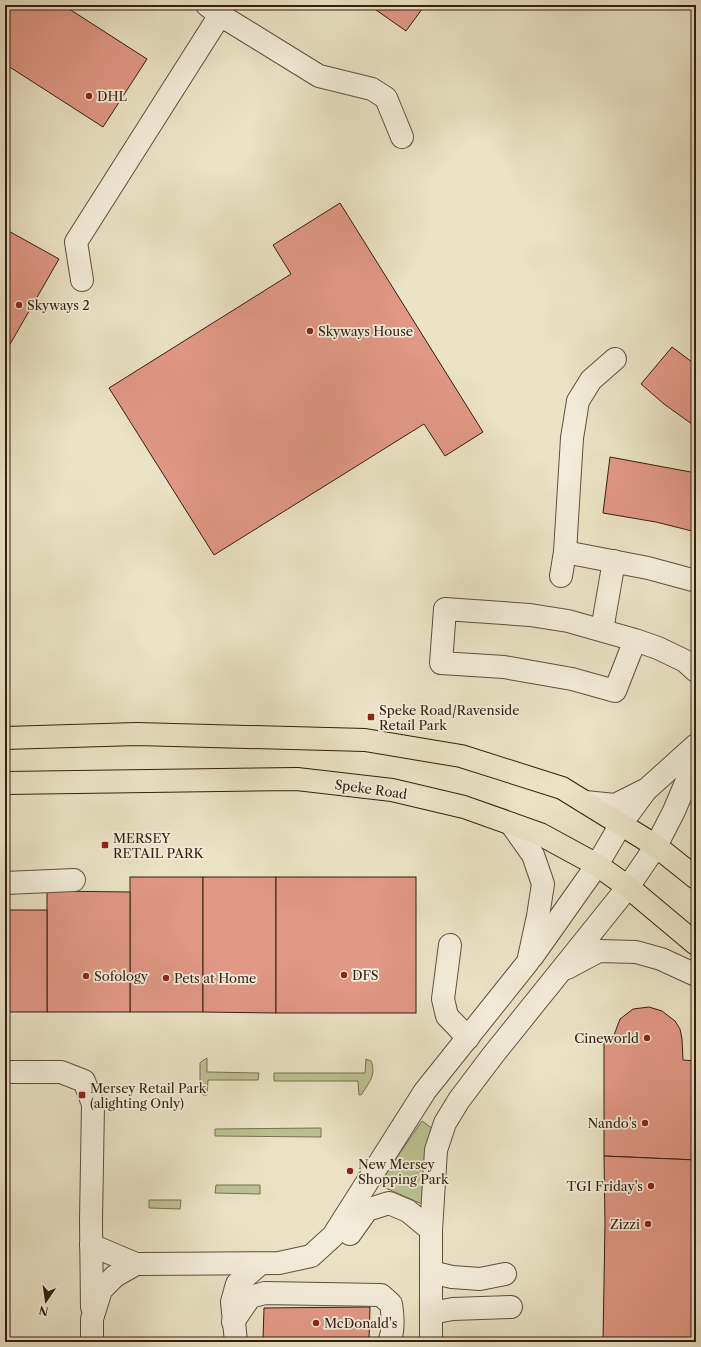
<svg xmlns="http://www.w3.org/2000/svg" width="701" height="1347" font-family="'Libre Caslon Text',serif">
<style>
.green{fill:#bbc392;stroke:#787052}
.building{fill:#e19885;stroke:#351d12}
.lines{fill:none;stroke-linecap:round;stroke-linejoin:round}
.minor-casing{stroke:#624e3f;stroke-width:24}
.highway-casing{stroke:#351d12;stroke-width:24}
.minor{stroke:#f2edda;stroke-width:22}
.highway{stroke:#ebe3c6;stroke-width:22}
.poi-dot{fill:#8f2418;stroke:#f2edda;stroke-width:1.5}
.labels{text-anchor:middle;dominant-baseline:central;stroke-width:3.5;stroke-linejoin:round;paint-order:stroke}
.poi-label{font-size:13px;fill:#351d12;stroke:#f2edda;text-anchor:start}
.street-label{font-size:13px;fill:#351d12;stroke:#f2edda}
</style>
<rect width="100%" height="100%" fill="#ebe3c6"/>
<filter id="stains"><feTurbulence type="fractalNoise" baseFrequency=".005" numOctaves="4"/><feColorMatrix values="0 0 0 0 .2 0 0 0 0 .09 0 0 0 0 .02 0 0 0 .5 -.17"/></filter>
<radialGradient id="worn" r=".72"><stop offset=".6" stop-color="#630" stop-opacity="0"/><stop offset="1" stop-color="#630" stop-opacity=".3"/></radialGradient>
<!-- green -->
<g class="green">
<polygon points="207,1058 207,1072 259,1073 258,1080 208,1080 207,1095 203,1095 200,1091 200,1063 202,1061"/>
<path d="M366 1059 371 1061C377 1075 368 1084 361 1095H359L358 1081H274V1073H365Z"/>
<polygon points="422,1121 433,1129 424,1200 422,1204 381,1186 384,1176"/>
<polygon points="321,1128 321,1137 215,1136 215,1129"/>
<polygon points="216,1185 260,1185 260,1194 215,1193"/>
<polygon points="149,1200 181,1200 180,1209 149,1208"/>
</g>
<!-- building -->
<g class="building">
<polygon points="5,5 63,5 147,59 103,127 5,64"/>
<polygon points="369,5 425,5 406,31"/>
<polygon points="340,203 483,432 445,456 424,424 214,555 109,388 291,274 273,245"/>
<polygon points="5,229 59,259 5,353"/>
<polygon points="672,347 696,365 696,427 664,404 641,384"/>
<polygon points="610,457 696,473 696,532 656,522 603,513"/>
<rect x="130" y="877" width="73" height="135"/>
<polygon points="203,877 276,877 276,1013 203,1012"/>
<rect x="276" y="877" width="140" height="136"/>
<polygon points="47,891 130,892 130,1012 47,1012"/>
<rect x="5" y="910" width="42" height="102"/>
<polygon points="649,1007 662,1011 675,1021 680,1029 682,1039 683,1060 696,1061 696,1160 604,1156 604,1037 614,1035 620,1019 633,1009"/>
<polygon points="604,1156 696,1160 696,1342 603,1342 605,1223"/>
<polygon points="370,1307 369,1339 263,1339 264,1308"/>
</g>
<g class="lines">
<defs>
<g id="minor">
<polyline points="207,5 220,15 319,76 372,89 386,98 402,137"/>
<polyline points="82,280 76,242 220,15"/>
<polyline points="565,552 648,568 696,581"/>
<polyline points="561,576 565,552 572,438 578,401 591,380 615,359"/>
<polyline points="602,630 614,561"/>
<polyline points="635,640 615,691 572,679 504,667 441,663 445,609 530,615 568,621 635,640 658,648 685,661 696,671"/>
<polyline points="585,802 615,805 643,791"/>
<polyline points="5,883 74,880"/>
<polyline points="450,945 443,999 447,1016 468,1038"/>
<polyline points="532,957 597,865 621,824 646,790 696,745"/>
<polyline points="567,968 599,951 636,952 661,959 696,975"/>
<polyline points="5,1072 61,1072 84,1081 93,1104 91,1221 92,1307"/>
<polyline points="350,1234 367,1210 389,1203 408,1211 431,1230"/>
<polyline points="91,1245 136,1264"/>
<polyline points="431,1272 452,1277 480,1279 505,1274"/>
<polyline points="431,1313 453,1309 511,1307"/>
<path d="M233 1322 250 1297 265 1293 381 1295 391 1304C393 1316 394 1331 389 1342"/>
<polyline points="92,1342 92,1319 101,1290 115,1276 136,1264 279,1263 311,1256 333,1236 425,1091 528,962 538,916 543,884 533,855 511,824"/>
<polyline points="236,1342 232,1302 237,1284 260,1264"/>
<polyline points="431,1342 431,1230 436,1150 445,1123 459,1100 493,1055 628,887 656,846 674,811 696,759"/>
</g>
<g id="highway">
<polyline points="5,738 137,734 365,740 461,756 562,788 656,846 696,878"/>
<polyline points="5,783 297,779 392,790 464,807 540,834 597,865 628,887 696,944"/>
</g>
</defs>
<!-- minor casing -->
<use href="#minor" class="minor-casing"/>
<!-- highway casing -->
<use href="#highway" class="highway-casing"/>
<!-- minor -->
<use href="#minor" class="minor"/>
<!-- highway -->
<use href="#highway" class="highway"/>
</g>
<!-- markers -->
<g class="poi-dot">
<circle cx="89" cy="96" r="4"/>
<circle cx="19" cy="305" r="4"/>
<circle cx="310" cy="331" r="4"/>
<rect x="367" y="713" width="8" height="8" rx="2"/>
<rect x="101" y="841" width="8" height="8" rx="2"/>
<circle cx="344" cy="975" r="4"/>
<circle cx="86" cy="976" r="4"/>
<circle cx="166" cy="978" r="4"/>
<circle cx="647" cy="1038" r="4"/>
<rect x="78" y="1091" width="8" height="8" rx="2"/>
<circle cx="645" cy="1123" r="4"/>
<circle cx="350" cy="1171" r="4"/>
<circle cx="651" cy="1186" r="4"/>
<circle cx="648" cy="1224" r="4"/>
<circle cx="316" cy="1323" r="4"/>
</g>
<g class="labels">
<!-- poi labels -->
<g class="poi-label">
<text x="97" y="96">DHL</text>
<text x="27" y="305">Skyways 2</text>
<text x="318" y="331">Skyways House</text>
<text x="379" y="710">Speke Road/Ravenside<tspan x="379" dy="15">Retail Park</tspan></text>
<text x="113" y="838">MERSEY<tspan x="113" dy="15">RETAIL PARK</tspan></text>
<text x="352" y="975">DFS</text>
<text x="94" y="976">Sofology</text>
<text x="174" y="978">Pets at Home</text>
<text x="639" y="1038" text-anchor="end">Cineworld</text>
<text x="90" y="1088">Mersey Retail Park<tspan x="90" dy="15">(alighting Only)</tspan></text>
<text x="637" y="1123" text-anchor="end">Nando's</text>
<text x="358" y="1164">New Mersey<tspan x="358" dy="15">Shopping Park</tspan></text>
<text x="643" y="1186" text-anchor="end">TGI Friday's</text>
<text x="640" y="1224" text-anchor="end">Zizzi</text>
<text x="324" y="1323">McDonald's</text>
</g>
<!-- street labels -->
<g class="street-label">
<text transform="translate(371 789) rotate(8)">Speke Road</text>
</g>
</g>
<!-- margin -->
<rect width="701" height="1347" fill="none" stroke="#ebe3c6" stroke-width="20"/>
<rect x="6" y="6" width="689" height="1335" fill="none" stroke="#351d12" stroke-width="2"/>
<rect x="10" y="10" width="681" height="1327" fill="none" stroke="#351d12"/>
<!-- north arrow -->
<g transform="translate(46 1301) rotate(193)" stroke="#f2edda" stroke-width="3" paint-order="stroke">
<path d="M0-3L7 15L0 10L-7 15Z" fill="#351d12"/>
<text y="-6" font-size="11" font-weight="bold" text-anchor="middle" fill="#351d12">N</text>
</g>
<rect width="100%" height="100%" filter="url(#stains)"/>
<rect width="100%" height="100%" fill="url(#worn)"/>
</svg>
